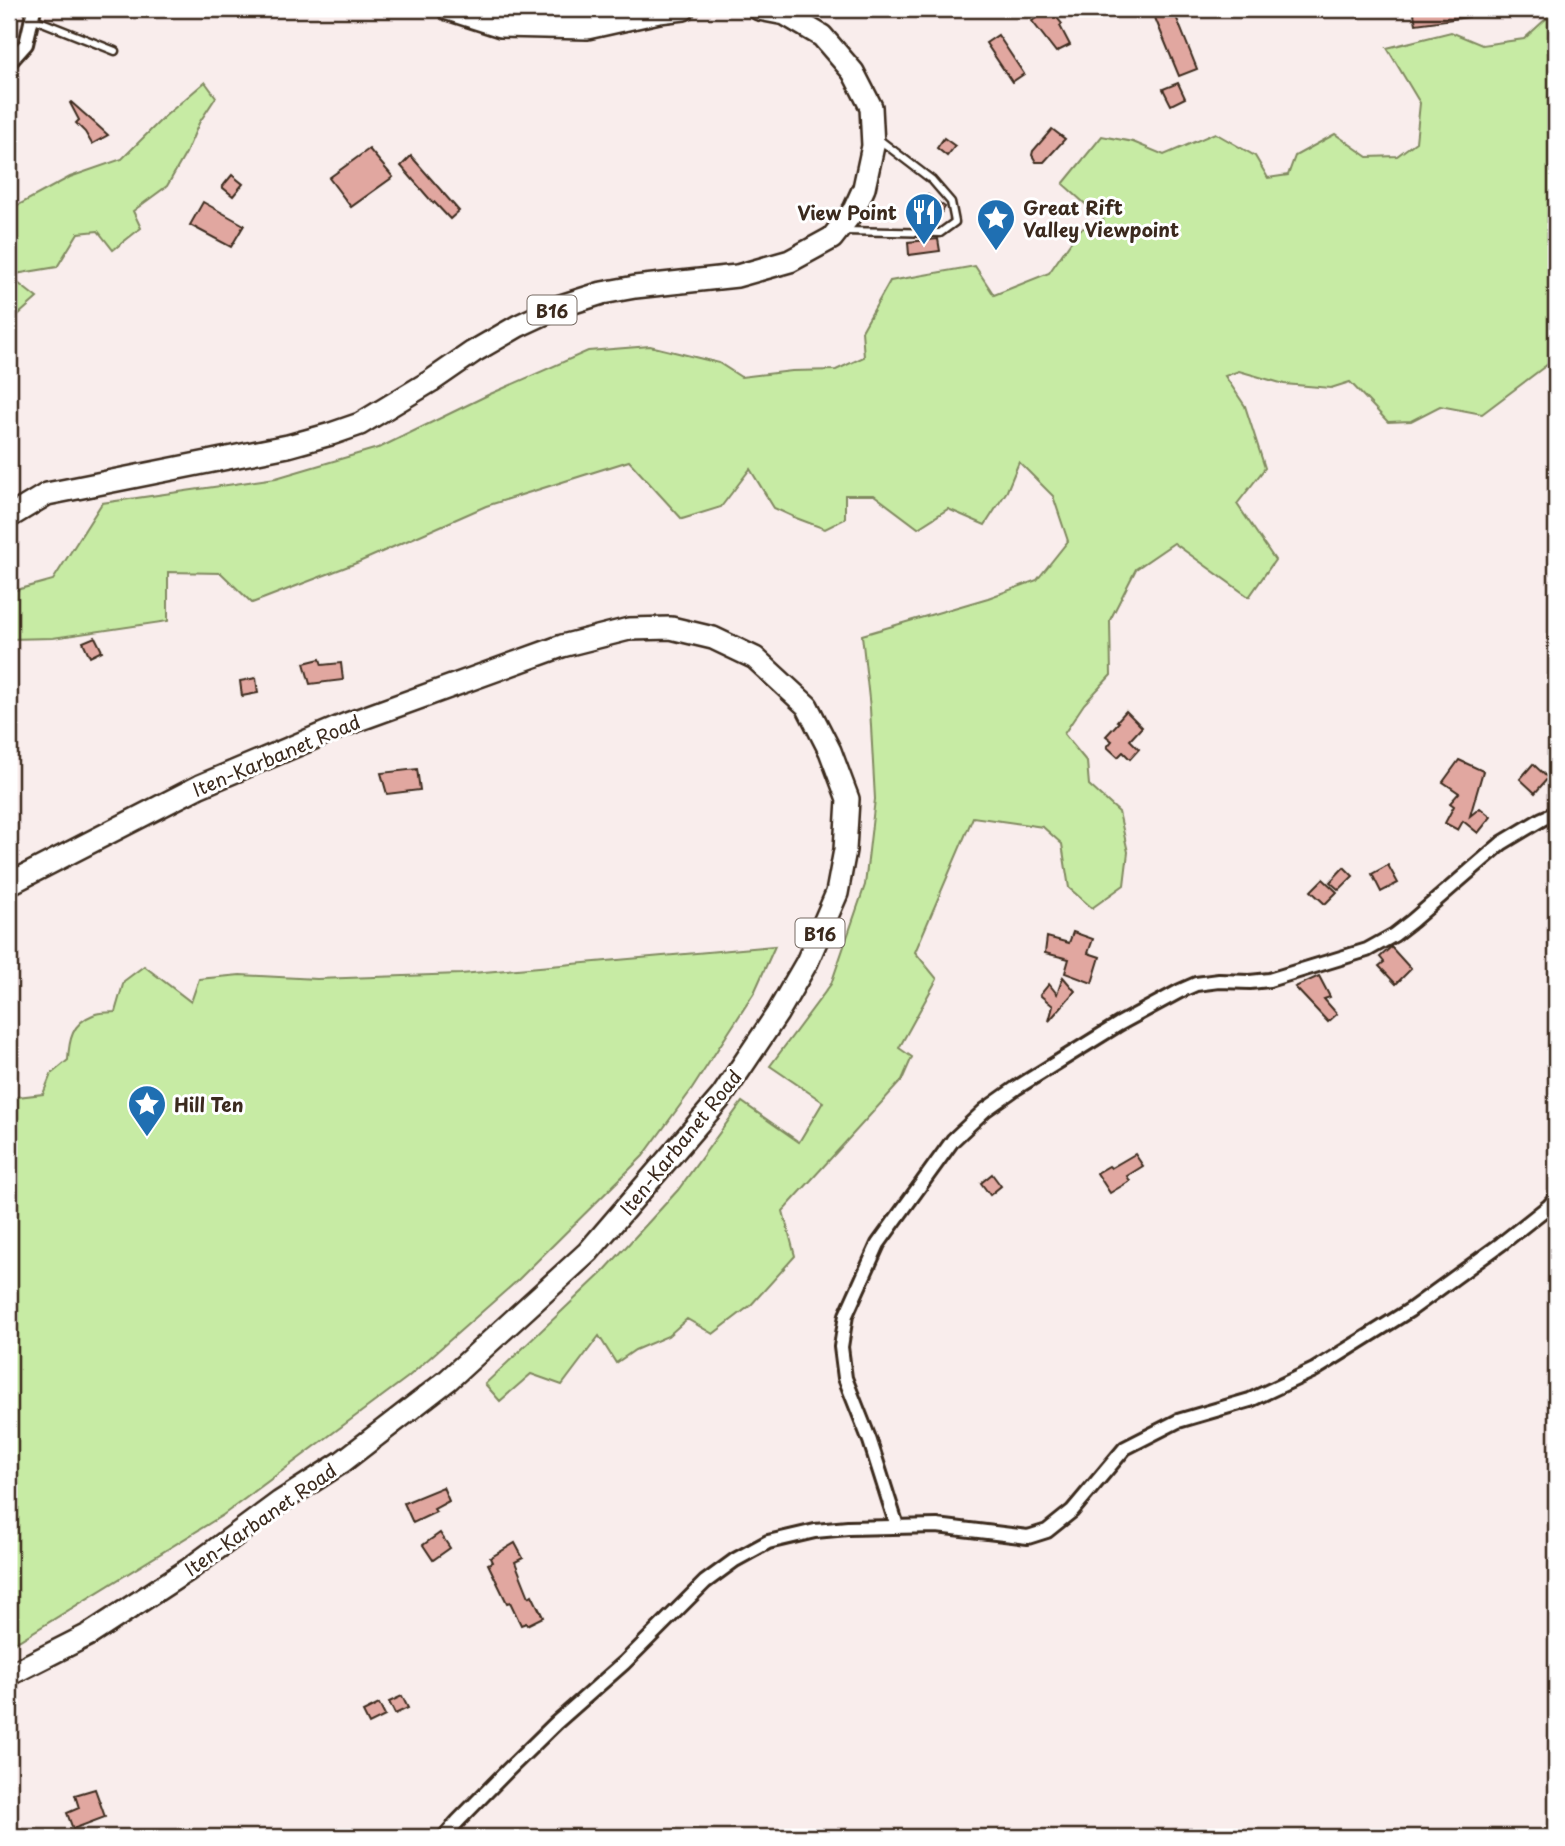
<svg xmlns="http://www.w3.org/2000/svg" width="1565" height="1846" font-family="'Playpen Sans',sans-serif">
<style>
.green{fill:#c7eba4;stroke:#818a61;stroke-width:2}
.building{fill:#e1a7a0;stroke:#3b2a1e;stroke-width:2}
.lines{fill:none;stroke-linecap:round;stroke-linejoin:round}
.service-casing{stroke:#3b2a1e;stroke-width:11}
.minor-casing{stroke:#3b2a1e;stroke-width:18}
.primary-casing{stroke:#3b2a1e;stroke-width:26}
.service{stroke:#fff;stroke-width:6}
.minor{stroke:#fff;stroke-width:12}
.primary{stroke:#fff;stroke-width:21}
.labels{text-anchor:middle;dominant-baseline:central;stroke-width:6;stroke-linejoin:round;paint-order:stroke}
.shield{fill:#fff;stroke:#766a62;stroke-width:2}
.shield-label{font-size:18px;font-weight:bold;fill:#3b2a1e}
.poi-label{font-size:19px;font-weight:bold;fill:#3b2a1e;stroke:#fff;text-anchor:start}
.street-label{font-size:19px;fill:#3b2a1e;stroke:#fff}
</style>
<rect width="100%" height="100%" fill="#f9edec"/>
<filter id="ink" filterUnits="userSpaceOnUse"><feTurbulence type="fractalNoise" baseFrequency=".0143" numOctaves="2"/><feDisplacementMap in="SourceGraphic" scale="14" xChannelSelector="R" yChannelSelector="G"/><feConvolveMatrix kernelMatrix="1 2 1 2 8 2 1 2 1" color-interpolation-filters="sRGB"/></filter>
<g filter="url(#ink)">
<!-- green -->
<g class="green">
<polygon points="1556,12 1556,358 1482,414 1440,406 1411,421 1388,422 1350,382 1331,388 1284,384 1239,371 1225,376 1245,406 1265,468 1237,504 1275,560 1249,597 1174,543 1136,569 1110,620 1111,675 1084,704 1064,734 1087,762 1089,785 1119,812 1128,852 1124,885 1092,908 1069,888 1062,844 1043,827 973,817 915,952 937,979 899,1048 912,1057 902,1080 783,1211 795,1256 751,1305 713,1334 687,1319 668,1336 635,1350 616,1363 599,1336 562,1385 531,1374 500,1401 485,1384 604,1271 678,1190 742,1102 799,1142 823,1102 770,1066 831,984 865,885 875,799 870,708 862,635 988,598 1037,580 1068,541 1053,496 1019,462 1007,491 985,525 948,509 918,528 874,495 845,495 845,519 825,529 796,518 774,508 750,469 721,507 682,519 629,461 486,506 359,562 252,603 221,573 168,572 168,621 53,638 9,639 9,592 53,580 102,503 276,478 381,447 488,395 588,351 650,346 719,363 741,377 792,371 836,370 864,357 862,331 890,281 975,266 994,295 1049,273 1079,230 1103,220 1063,184 1102,136 1133,142 1164,155 1215,133 1255,156 1268,178 1288,175 1295,156 1335,134 1368,157 1397,156 1416,142 1420,103 1387,48 1451,32 1482,45 1524,39 1548,17"/>
<polygon points="205,82 216,97 199,123 186,153 167,186 133,211 141,228 113,250 98,231 78,233 57,267 9,275 9,210 70,177 122,159 164,117"/>
<polygon points="9,276 37,298 9,323"/>
<path d="M775 946 754 993 692 1089 643 1156 518 1280 408 1377 223 1515 20 1640 9 1645V1098L43 1094 51 1074 68 1060C69 1040 72 1023 93 1015 99 1012 108 1013 115 1012L124 981 144 966 191 1002 199 979 240 975 317 979 461 974Z"/>
</g>
<!-- building -->
<g class="building">
<polygon points="1033,9 1050,9 1062,24 1060,26 1070,45 1056,52 1032,21 1039,16"/>
<polygon points="1164,9 1173,9 1197,69 1179,76 1153,13"/>
<polygon points="1413,9 1468,9 1469,17 1416,24"/>
<polygon points="998,35 1024,74 1012,82 986,43"/>
<polygon points="1178,83 1185,98 1171,105 1163,89"/>
<polygon points="71,102 97,125 108,135 92,144 85,132 76,123 79,120 70,103"/>
<polygon points="1052,129 1065,139 1044,162 1036,162 1032,155 1033,151"/>
<polygon points="944,138 955,146 947,156 937,148"/>
<polygon points="369,149 393,177 351,207 329,178"/>
<polygon points="411,156 459,211 450,219 434,202 433,203 401,166"/>
<polygon points="232,175 243,184 233,196 222,187"/>
<polygon points="928,195 945,207 932,227 927,227 913,218"/>
<polygon points="203,202 244,225 231,247 190,225"/>
<polygon points="938,239 940,251 909,255 908,242"/>
<polygon points="95,637 102,651 90,657 83,642"/>
<polygon points="320,659 322,665 341,663 343,680 310,684 304,663"/>
<polygon points="256,678 258,693 242,696 240,681"/>
<polygon points="1126,711 1142,727 1130,740 1139,749 1130,759 1123,752 1118,757 1107,747 1112,741 1106,736 1119,722 1117,721"/>
<polygon points="1459,760 1483,771 1470,816 1480,808 1491,817 1478,833 1463,821 1458,830 1445,823 1454,806 1450,803 1459,793 1443,782"/>
<polygon points="1533,764 1548,778 1535,793 1520,779"/>
<polygon points="417,769 420,790 387,794 381,773"/>
<polygon points="1388,865 1398,883 1381,892 1372,874"/>
<polygon points="1344,867 1353,876 1339,890 1330,882"/>
<polygon points="1323,879 1337,892 1325,904 1311,891"/>
<polygon points="1073,932 1093,939 1088,953 1100,957 1092,983 1065,973 1069,959 1045,953 1047,937 1069,943"/>
<polygon points="1391,947 1411,969 1396,984 1379,966 1384,962 1380,957"/>
<polygon points="1319,976 1330,997 1324,999 1337,1014 1328,1022 1295,987"/>
<polygon points="1063,977 1075,991 1049,1021 1053,1006 1040,995 1049,984 1057,994"/>
<polygon points="1135,1154 1143,1166 1127,1176 1130,1181 1110,1193 1097,1173 1109,1166 1111,1168"/>
<polygon points="992,1174 1001,1186 990,1195 981,1183"/>
<polygon points="443,1487 449,1501 434,1509 436,1512 413,1523 404,1503"/>
<polygon points="440,1533 450,1548 433,1560 423,1545"/>
<polygon points="515,1543 523,1558 515,1562 529,1597 532,1595 543,1617 527,1625 526,1623 521,1625 510,1602 507,1603 488,1564 492,1562 490,1558"/>
<polygon points="402,1696 408,1708 395,1714 389,1702"/>
<polygon points="379,1704 385,1716 369,1724 363,1712"/>
<polygon points="95,1789 105,1817 73,1829 67,1813 79,1808 75,1795"/>
</g>
<g class="lines">
<defs>
<g id="service">
<polyline points="32,18 115,51"/>
<polyline points="844,231 940,233 955,222 951,202 932,180 877,138"/>
</g>
<g id="minor">
<polyline points="9,63 26,44 34,9"/>
<polyline points="897,1526 870,1441 845,1378 841,1347 846,1315 878,1244 953,1140 985,1110 1016,1088 1119,1024 1180,991 1196,984 1219,981 1250,982 1269,980 1367,950 1394,935 1412,921 1502,843 1542,819 1556,813"/>
<polyline points="444,1837 458,1821 508,1770 556,1723 624,1663 705,1582 735,1560 768,1542 815,1531 848,1528 937,1526 1028,1537 1047,1531 1072,1511 1125,1448 1178,1421 1250,1400 1314,1370 1410,1310 1501,1244 1549,1206 1556,1198"/>
</g>
<g id="primary">
<polyline points="448,9 501,26 587,28 659,12 684,9"/>
<polyline points="9,517 47,494 288,446 331,434 360,424 431,381 473,352 518,326 561,306 602,293 635,287 737,276 790,261 832,238 854,210 864,188 873,146 871,107 853,72 822,36 785,14 759,9"/>
<polyline points="9,884 200,786 347,724 562,646 629,629 671,628 713,638 755,658 807,706 830,751 848,799 845,850 837,893 807,962 777,1014 722,1096 588,1252 448,1380 342,1462 280,1502 188,1570 90,1634 9,1675"/>
</g>
</defs>
<!-- service casing -->
<use href="#service" class="service-casing"/>
<!-- minor casing -->
<use href="#minor" class="minor-casing"/>
<!-- primary casing -->
<use href="#primary" class="primary-casing"/>
<!-- service -->
<use href="#service" class="service"/>
<!-- minor -->
<use href="#minor" class="minor"/>
<!-- primary -->
<use href="#primary" class="primary"/>
</g>
</g>
<!-- icons -->
<defs>
<symbol id="restaurant-pin" viewBox="-11 -11 22 30"><path d="M0 17L-7.5 6A9.5 9.5 0 1 1 7.5 6Z" fill="#1f6fb2" stroke="#fff"/><path d="M-5-6h1v4h1v-4h1v4h1v-4h1v5L-1.5 .5V6h-2V.5L-5-1ZM5-6V6H3V1.5H1.5Q1.5-4 5-6Z" fill="#fff"/></symbol>
<symbol id="sight-pin" viewBox="-11 -11 22 30"><path d="M0 17L-7.5 6A9.5 9.5 0 1 1 7.5 6Z" fill="#1f6fb2" stroke="#fff"/><path d="M0-6L1.8-2.2L6-1.7L2.9 1.2L3.7 5.4L0 3.3L-3.7 5.4L-2.9 1.2L-6-1.7L-1.8-2.2Z" fill="#fff"/></symbol>
</defs>
<g fill-rule="evenodd">
<use href="#restaurant-pin" x="902" y="190" width="44" height="60"/>
<use href="#sight-pin" x="974" y="196" width="44" height="60"/>
<use href="#sight-pin" x="125" y="1082" width="44" height="60"/>
</g>
<g class="labels">
<!-- shield labels -->
<g class="shield">
<rect x="527.5" y="295.5" width="49" height="29" rx="5"/>
<rect x="795.5" y="918.5" width="49" height="29" rx="5"/>
</g>
<g class="shield-label">
<text x="552" y="310">B16</text>
<text x="820" y="933">B16</text>
</g>
<!-- poi labels -->
<g class="poi-label">
<text x="1023" y="207">Great Rift<tspan x="1023" dy="22">Valley Viewpoint</tspan></text>
<text x="897" y="212" text-anchor="end">View Point</text>
<text x="174" y="1104">Hill Ten</text>
</g>
<!-- street labels -->
<g class="street-label">
<text transform="translate(276 755) rotate(-23)">Iten-Karbanet Road</text>
<text transform="translate(680 1142) rotate(-51)">Iten-Karbanet Road</text>
<text transform="translate(260 1519) rotate(-35)">Iten-Karbanet Road</text>
</g>
</g>
<!-- margin -->
<rect width="1565" height="1846" fill="none" stroke="#fff" stroke-width="35"/>
<rect x="18" y="18" width="1530" height="1811" fill="none" stroke="#3b2a1e" stroke-width="2.5" filter="url(#ink)"/>
</svg>
